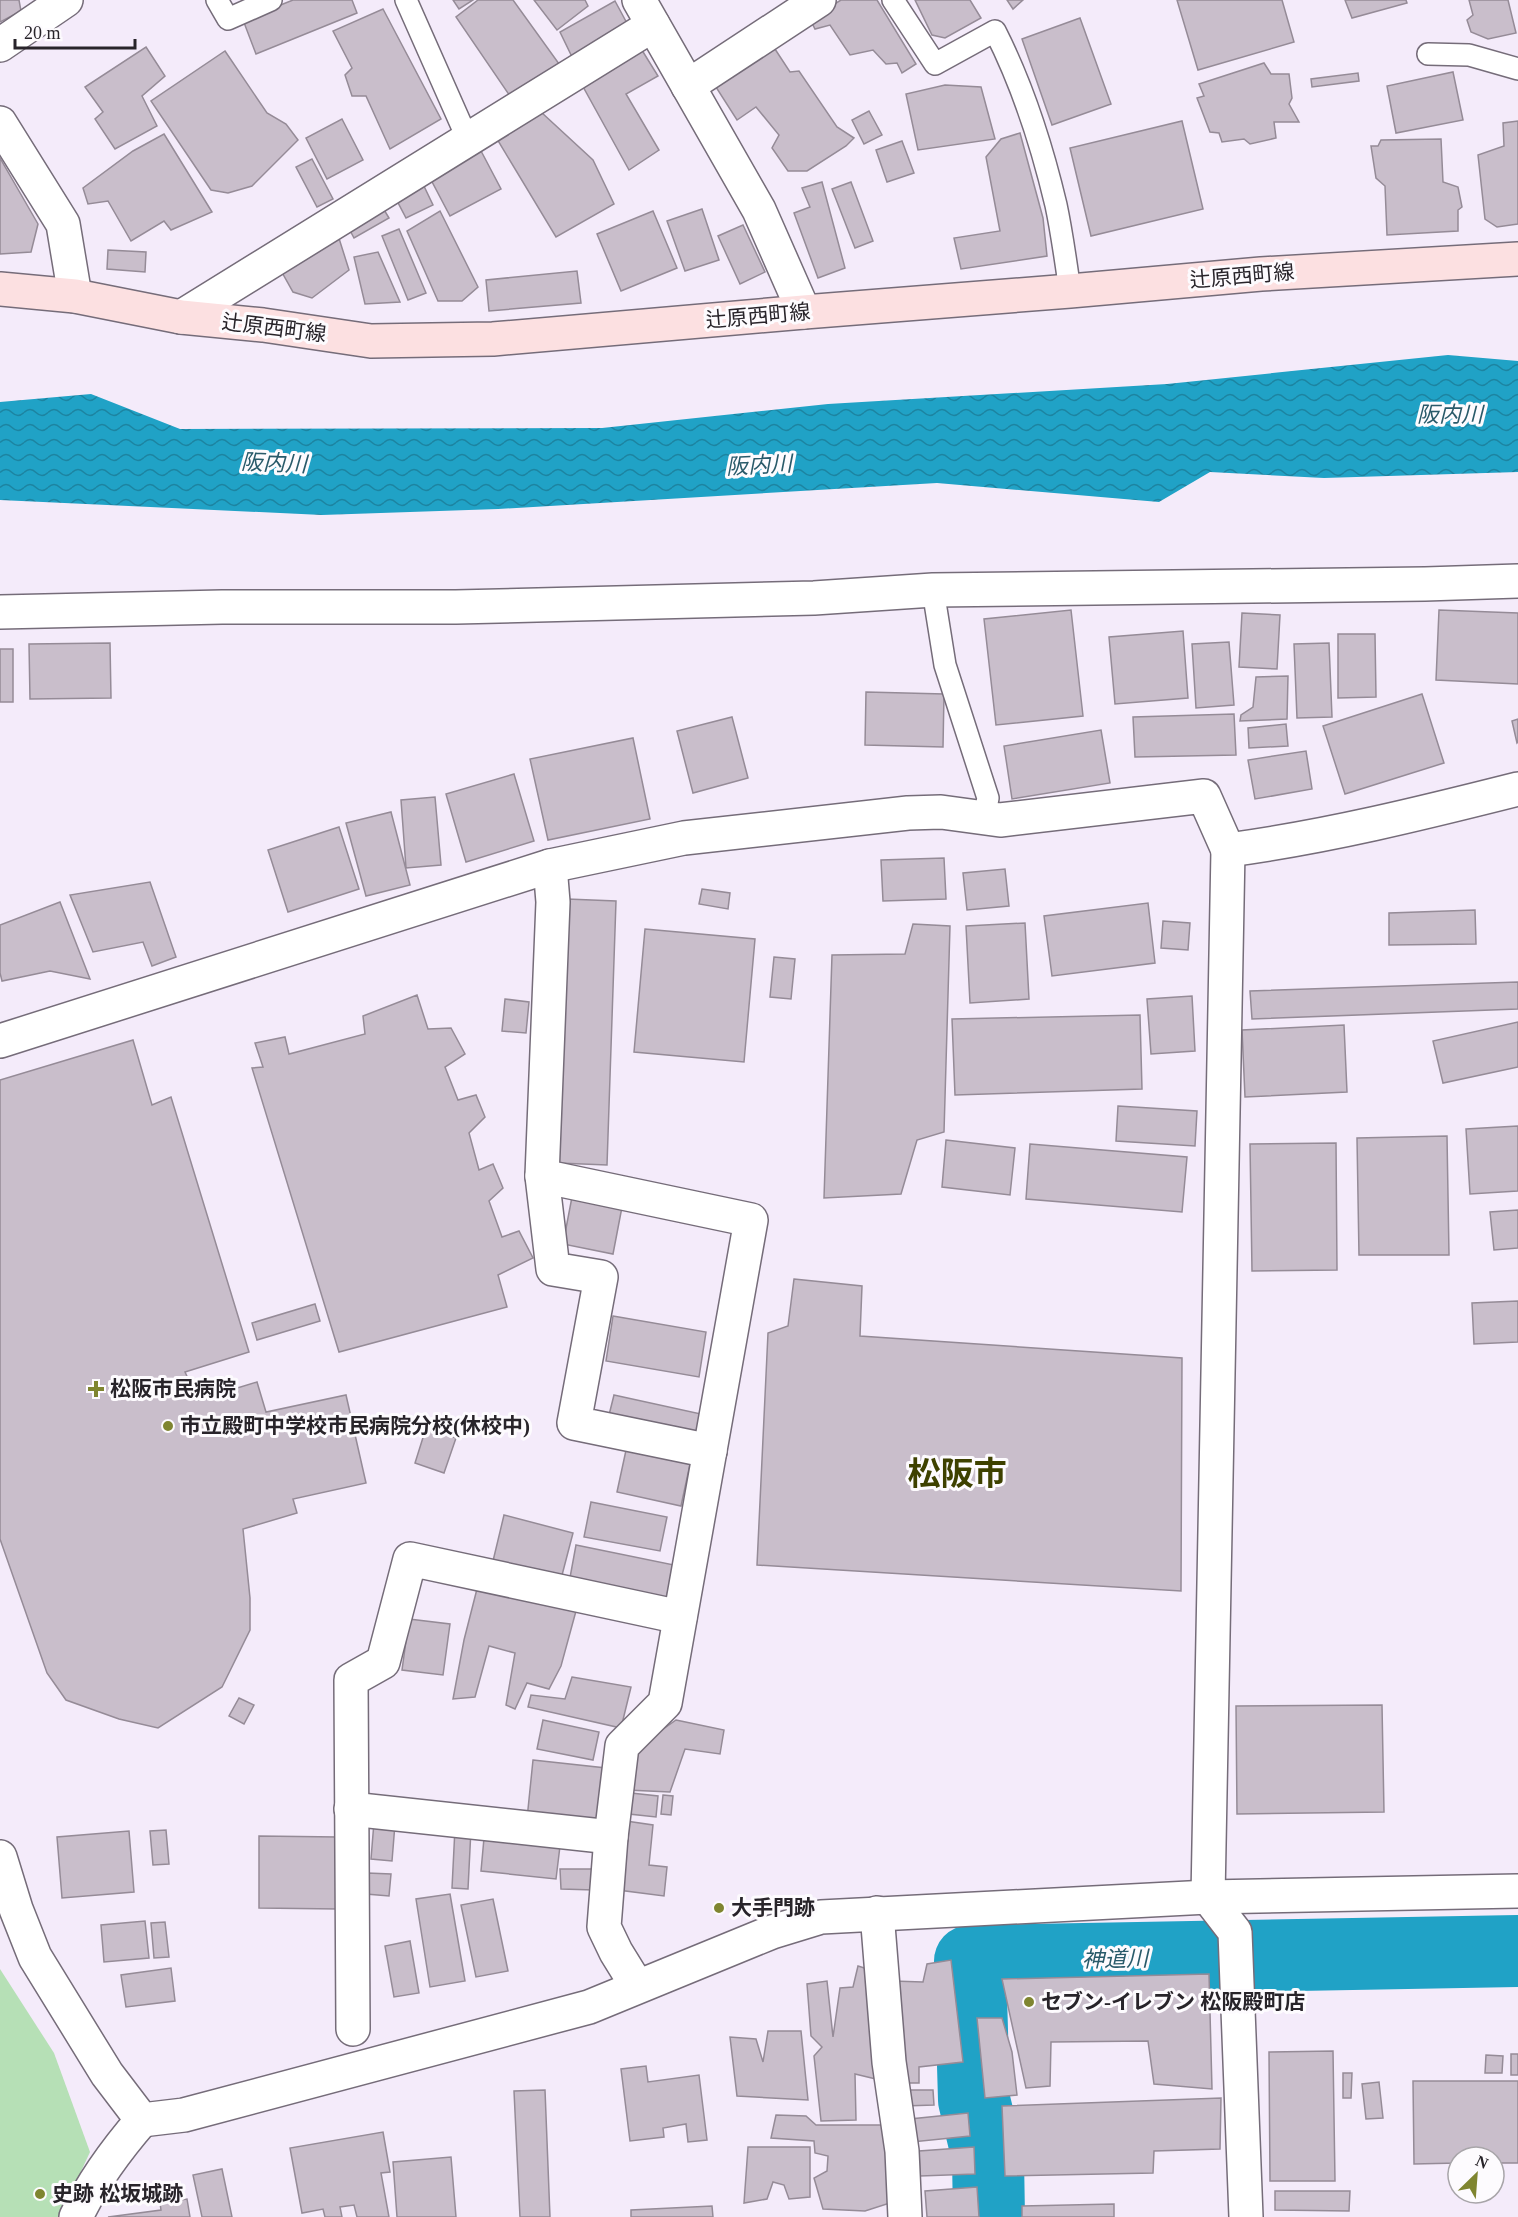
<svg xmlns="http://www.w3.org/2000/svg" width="1518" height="2217" font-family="'Times New Roman','Noto Sans JP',serif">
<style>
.green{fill:#b6e0b6}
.water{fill:url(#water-waves)}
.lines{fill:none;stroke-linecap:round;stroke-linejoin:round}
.river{stroke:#20a2c6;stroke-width:72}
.building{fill:#c9becb;stroke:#958b97;stroke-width:1.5}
.service-casing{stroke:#756c79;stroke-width:24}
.minor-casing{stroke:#756c79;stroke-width:36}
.tertiary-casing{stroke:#756c79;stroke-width:36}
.secondary-casing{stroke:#756c79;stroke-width:36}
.service{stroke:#fff;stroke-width:21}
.minor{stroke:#fff;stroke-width:33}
.tertiary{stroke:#fff;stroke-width:33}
.secondary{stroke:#fce0e1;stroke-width:33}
.poi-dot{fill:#7f8530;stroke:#fdfbfe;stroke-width:2}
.labels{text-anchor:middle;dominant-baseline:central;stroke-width:6;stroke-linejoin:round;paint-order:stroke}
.street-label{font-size:21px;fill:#28242a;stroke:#fdfbfe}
.poi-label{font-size:21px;font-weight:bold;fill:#28242a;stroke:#fdfbfe;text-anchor:start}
.water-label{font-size:22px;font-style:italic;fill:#295a6a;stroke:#fdfbfe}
.town-label{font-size:33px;font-weight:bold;fill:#3e4100;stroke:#fdfbfe}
</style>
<defs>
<pattern id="water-waves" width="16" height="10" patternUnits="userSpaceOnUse" patternTransform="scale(1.5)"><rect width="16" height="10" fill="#20a2c6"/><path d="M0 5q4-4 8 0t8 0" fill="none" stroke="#1c84a1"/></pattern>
</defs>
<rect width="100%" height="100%" fill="#f4ebfa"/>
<!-- green -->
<polygon class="green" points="0,1969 54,2053 90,2152 60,2217 0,2217"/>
<!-- water -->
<polygon class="water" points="1448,355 1518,361 1518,472 1324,478 1210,472 1159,502 937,483 498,509 322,515 0,500 0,402 91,394 180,429 602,428 828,404 1167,384"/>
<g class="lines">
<!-- river -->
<polyline class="river" points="989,2217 988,2158 974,2100 970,1961 1518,1951"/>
</g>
<!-- building -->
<g class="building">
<polygon points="0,0 19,0 21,11 0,22"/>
<polygon points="293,0 352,0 357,13 256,54 243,20"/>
<polygon points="453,0 473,0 459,9"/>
<polygon points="478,0 513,0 562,68 510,96 456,17"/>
<polygon points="534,0 585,0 588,6 557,30"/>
<polygon points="841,0 877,0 916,64 902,73 897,63 886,64 873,50 850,55 830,25 815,29 810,19"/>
<polygon points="915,0 970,0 981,18 945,38 932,35"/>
<polygon points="1007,0 1023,0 1013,9"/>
<polygon points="1177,0 1282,0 1294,42 1198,70"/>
<polygon points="1345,0 1406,0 1407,3 1352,18"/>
<polygon points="1469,0 1508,0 1516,33 1488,39 1471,32 1467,20 1473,15"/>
<polygon points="615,1 629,27 574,61 560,32"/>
<polygon points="383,9 441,119 390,149 366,96 352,96 345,75 352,68 333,31"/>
<polygon points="1080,18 1111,104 1052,125 1022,39"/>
<polygon points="773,46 790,72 799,71 837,127 854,138 846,146 807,171 788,171 772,148 779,135 756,107 737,120 714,84"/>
<polygon points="146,47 165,76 142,96 157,126 115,149 95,119 103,112 85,87"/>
<polygon points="640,47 658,76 626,94 659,150 629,170 581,83"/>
<polygon points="225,51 267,113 286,124 298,140 252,186 228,193 211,190 151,101"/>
<polygon points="1264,63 1271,74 1289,74 1292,98 1289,104 1299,122 1274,122 1276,138 1250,144 1244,139 1222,142 1219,133 1210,132 1197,98 1204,96 1199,84"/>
<polygon points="1453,72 1463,120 1396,133 1387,86"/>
<polygon points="1358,73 1359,81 1312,87 1311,79"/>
<polygon points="945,85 981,87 995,139 918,150 906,94"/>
<polygon points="869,111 882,135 864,144 852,120"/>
<polygon points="541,112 593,160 614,204 556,237 497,139"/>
<polygon points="342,119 363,160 327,179 306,138"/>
<polygon points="1182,121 1203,209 1091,236 1070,148"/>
<polygon points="1518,121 1518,224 1497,227 1485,219 1478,155 1504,146 1503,123"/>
<polygon points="1020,133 1043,218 1047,256 961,269 954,238 1000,231 986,157 1001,139"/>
<polygon points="164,134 212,212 171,230 164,221 131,241 108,201 88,204 83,188 133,151"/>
<polygon points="1441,139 1443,182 1458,187 1462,207 1458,210 1458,231 1387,235 1385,186 1376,178 1371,146 1378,146 1381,140"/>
<polygon points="902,141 914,173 887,182 876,150"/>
<polygon points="480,149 501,189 450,216 429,176"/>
<polygon points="0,158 38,224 31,252 0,254"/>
<polygon points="312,159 333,199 317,207 296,167"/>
<polygon points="422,182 433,205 406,218 394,195"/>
<polygon points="822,182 845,268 818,278 794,213 810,207 802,188"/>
<polygon points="851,182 873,241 855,248 832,189"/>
<polygon points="380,203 389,218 354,238 346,223"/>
<polygon points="702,209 719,260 685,271 667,221"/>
<polygon points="440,211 478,287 462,301 438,301 407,231"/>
<polygon points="653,211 677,268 621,291 597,234"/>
<polygon points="743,225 765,272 740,284 718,236"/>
<polygon points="399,229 426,293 408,300 382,236"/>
<polygon points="337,232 349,270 312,298 293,292 279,267"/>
<polygon points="108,250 146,252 145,272 107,269"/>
<polygon points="378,252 400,302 365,304 354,257"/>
<polygon points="577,271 581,303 489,311 486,280"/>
<polygon points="1071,610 1083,716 996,725 984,619"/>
<polygon points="1439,610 1518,613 1518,684 1436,680"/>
<polygon points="1242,613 1280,615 1277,669 1239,667"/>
<polygon points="1183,631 1188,698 1115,704 1109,637"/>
<polygon points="1338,634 1375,634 1376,697 1338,698"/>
<polygon points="1229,642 1234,705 1196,708 1192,644"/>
<polygon points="110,643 111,698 30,699 29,644"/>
<polygon points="1329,643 1332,717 1297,718 1294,644"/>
<rect x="0" y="649" width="13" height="53"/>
<polygon points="1288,676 1287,719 1240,721 1241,715 1253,707 1256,677"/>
<polygon points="866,692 944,694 943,747 865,745"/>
<polygon points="1422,694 1444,763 1345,794 1323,726"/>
<polygon points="1234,714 1236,755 1135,757 1133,717"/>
<polygon points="732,717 748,778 693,793 677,731"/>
<polygon points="1518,719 1518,742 1517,743 1512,721"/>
<polygon points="1286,724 1288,746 1249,748 1248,728"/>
<polygon points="1101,730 1110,783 1012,799 1004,746"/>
<polygon points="633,738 650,819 548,840 530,759"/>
<polygon points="1306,751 1312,789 1255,799 1248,760"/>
<polygon points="514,774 534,841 466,862 446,794"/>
<polygon points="435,797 441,865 406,868 401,800"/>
<polygon points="391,812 410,885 366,896 346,823"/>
<polygon points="339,827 359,889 288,912 268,850"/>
<polygon points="944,858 946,899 883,901 881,860"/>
<polygon points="1005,869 1009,906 967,910 963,873"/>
<polygon points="150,882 176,957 152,966 143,942 93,952 70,895"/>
<polygon points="702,889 730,893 728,909 699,904"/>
<polygon points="567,899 616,901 607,1165 558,1163"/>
<polygon points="60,902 90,979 50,971 2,981 0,973 0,925"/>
<polygon points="1148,903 1155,963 1052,976 1044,916"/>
<polygon points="1475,910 1476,944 1389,945 1389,913"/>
<polygon points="1163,921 1190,923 1188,950 1161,948"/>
<polygon points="1025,923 1029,999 970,1003 966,926"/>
<polygon points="913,924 950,926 944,1132 917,1140 901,1194 824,1198 832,955 905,954"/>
<polygon points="645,929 755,939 744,1062 634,1052"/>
<polygon points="774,957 795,959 791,999 770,997"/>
<polygon points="1518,982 1518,1009 1252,1019 1250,991"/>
<polygon points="417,995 428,1029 451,1028 465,1054 445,1067 458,1100 476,1095 485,1117 469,1133 479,1170 493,1164 503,1188 489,1201 502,1237 519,1231 533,1258 498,1275 507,1307 339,1352 252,1068 263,1067 255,1043 285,1037 289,1054 365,1034 363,1016"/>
<polygon points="1192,996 1195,1051 1151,1054 1147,999"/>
<polygon points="505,999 529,1002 526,1033 502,1031"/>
<polygon points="1140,1015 1142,1089 955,1095 952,1019"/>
<polygon points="1518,1022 1518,1067 1443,1083 1433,1041"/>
<polygon points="1344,1025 1347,1092 1245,1097 1242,1030"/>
<polygon points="133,1040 152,1105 171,1097 249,1352 185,1372 198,1400 257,1382 266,1412 346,1395 366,1483 293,1499 297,1513 243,1529 250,1598 250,1630 222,1687 158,1728 119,1719 66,1700 47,1673 0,1539 0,1080"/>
<polygon points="1118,1106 1197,1111 1195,1146 1116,1141"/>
<polygon points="1518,1126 1518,1191 1470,1194 1466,1129"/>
<polygon points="1447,1136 1449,1255 1359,1255 1357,1138"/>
<polygon points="946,1140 1015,1148 1010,1195 942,1187"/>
<polygon points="1336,1143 1337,1270 1252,1271 1250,1144"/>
<polygon points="1030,1144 1187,1157 1182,1212 1026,1199"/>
<polygon points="572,1197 622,1207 613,1254 563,1244"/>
<polygon points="1518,1210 1518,1248 1494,1250 1490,1212"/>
<polygon points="794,1279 862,1286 860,1336 1182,1358 1181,1591 757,1565 768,1333 788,1326"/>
<polygon points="1518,1301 1518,1342 1474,1344 1472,1303"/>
<polygon points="315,1304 320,1321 257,1340 252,1323"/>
<polygon points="613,1316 706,1332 699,1377 606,1361"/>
<polygon points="614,1395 701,1414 696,1438 608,1419"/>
<polygon points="426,1428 456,1438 444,1473 415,1463"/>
<polygon points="628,1441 692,1455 681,1506 617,1492"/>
<polygon points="591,1502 667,1517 660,1551 584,1537"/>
<polygon points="504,1515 573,1533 561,1579 493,1561"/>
<polygon points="576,1545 674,1565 665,1603 569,1583"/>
<polygon points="478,1585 576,1611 561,1666 549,1689 527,1683 515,1709 506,1705 515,1653 489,1646 475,1697 453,1699 464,1640"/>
<polygon points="409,1619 450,1624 443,1675 402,1670"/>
<polygon points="572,1677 631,1687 621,1728 528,1707 531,1695 565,1699"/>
<polygon points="239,1698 254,1705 244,1724 229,1716"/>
<polygon points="1382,1705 1384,1812 1237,1814 1236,1706"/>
<polygon points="543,1720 599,1732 593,1760 537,1749"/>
<polygon points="676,1720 724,1730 720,1754 685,1749 670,1792 627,1790 635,1749"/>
<polygon points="533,1760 606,1768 599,1827 527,1819"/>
<polygon points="631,1793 658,1796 656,1817 629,1814"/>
<polygon points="663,1795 673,1796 671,1815 661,1814"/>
<polygon points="626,1821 653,1825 649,1865 667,1867 664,1896 618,1890"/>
<polygon points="374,1822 395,1824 392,1861 371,1859"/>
<polygon points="455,1828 471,1829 468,1889 452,1888"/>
<polygon points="166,1830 169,1864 153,1865 150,1831"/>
<polygon points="129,1831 134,1892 62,1898 57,1837"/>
<polygon points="259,1836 338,1837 338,1909 259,1908"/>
<polygon points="484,1838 560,1846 556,1879 481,1871"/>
<polygon points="560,1869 595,1869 594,1890 561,1889"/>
<polygon points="367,1873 391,1874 389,1896 366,1894"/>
<polygon points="450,1894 465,1981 430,1987 416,1899"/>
<polygon points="493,1899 508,1971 476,1977 461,1905"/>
<polygon points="145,1921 149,1958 104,1962 101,1925"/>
<polygon points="165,1922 169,1957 154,1958 151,1923"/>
<polygon points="410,1941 419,1993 394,1997 385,1946"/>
<polygon points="951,1960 963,2062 919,2067 919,2083 902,2083 893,1981 923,1982 927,1964"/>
<polygon points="858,1966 874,1971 880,2080 855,2074 856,2120 821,2121 814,2056 822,2047 811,2036 807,1984 827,1981 833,2037 840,1988 853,1987"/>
<polygon points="171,1968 175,2001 126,2007 121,1975"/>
<polygon points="1209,1974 1212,2089 1154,2084 1148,2041 1051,2042 1050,2086 1026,2088 1002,1979"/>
<polygon points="977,2018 1002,2018 1012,2052 1017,2095 985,2098"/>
<polygon points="768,2031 801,2031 808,2100 737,2096 730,2037 756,2039 763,2062"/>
<polygon points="1333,2051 1335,2181 1270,2181 1269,2052"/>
<rect x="1511" y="2054" width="7" height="21"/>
<polygon points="1486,2055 1503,2056 1502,2073 1485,2073"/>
<polygon points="646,2066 648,2082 699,2075 707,2140 688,2142 686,2124 663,2128 664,2137 630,2141 621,2069"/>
<polygon points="1343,2073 1352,2073 1351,2098 1343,2098"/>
<polygon points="1413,2081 1518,2081 1518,2163 1494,2163 1494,2157 1458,2157 1458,2163 1414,2164"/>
<polygon points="1379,2082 1383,2118 1366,2119 1362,2084"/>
<polygon points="545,2090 550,2217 520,2217 514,2091"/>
<polygon points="904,2090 933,2090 934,2105 904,2106"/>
<polygon points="1221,2098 1220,2149 1154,2151 1153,2173 1005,2176 1002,2106"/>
<polygon points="968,2113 970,2136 912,2142 910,2119"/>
<polygon points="776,2115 806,2116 816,2125 884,2125 893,2202 865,2211 823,2209 814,2178 827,2171 828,2156 815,2153 814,2141 771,2138"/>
<polygon points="383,2132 390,2172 381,2173 389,2217 357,2217 354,2205 340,2207 342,2217 325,2217 323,2209 302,2213 290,2148"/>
<polygon points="748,2147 810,2147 810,2197 789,2199 784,2185 773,2182 767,2199 744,2203"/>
<polygon points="974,2147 975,2174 920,2176 919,2151"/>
<polygon points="451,2157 456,2217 397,2217 393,2162"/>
<polygon points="222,2169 232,2217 202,2217 193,2175"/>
<polygon points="977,2187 979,2217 927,2217 925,2191"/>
<polygon points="1275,2191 1350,2191 1349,2211 1275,2210"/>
<polygon points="187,2199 190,2217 108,2217 161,2210 160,2203"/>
<polygon points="1114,2204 1114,2217 1022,2217 1022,2206"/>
<polygon points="712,2206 713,2217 631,2217 631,2210"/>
</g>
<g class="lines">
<defs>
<g id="service">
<polyline points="217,0 228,19 271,0"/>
<polyline points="406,0 468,140"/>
<path d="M893 0 935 64 995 31C1023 86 1042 146 1056 205 1062 233 1066 263 1070 291"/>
<polyline points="1428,54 1469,55 1518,69"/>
<polyline points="933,590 945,665 988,798 984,817"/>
</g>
<g id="minor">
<polyline points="639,0 759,210 804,312"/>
<polyline points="0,45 66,0"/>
<polyline points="688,86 819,0"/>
<polyline points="0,123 63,224 75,296"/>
<polyline points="181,317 653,25"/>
<polyline points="0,612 222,607 456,607 814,598 933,590 1425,584 1518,581"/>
<polyline points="550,866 553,902 542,1176 751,1220 665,1703 622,1746 611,1837 604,1927 616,1952 637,1986"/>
<path d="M0 1041 550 866 684 838 908 813 941 812 1000 820 1204 796 1228 850C1326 837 1423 813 1518 789"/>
<polyline points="542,1176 553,1269 601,1277 574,1423 710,1451"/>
<polyline points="351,1809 611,1837"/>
<polyline points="1208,1897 1235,1932 1246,2217"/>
<polyline points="877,1913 889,2062 902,2151 905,2217"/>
<polyline points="353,2029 351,1680 383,1662 410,1559 680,1617"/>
<path d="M76 2217C93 2181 116 2150 142 2120"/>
</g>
<g id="tertiary">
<polyline points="0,1857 16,1909 35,1957 107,2074 142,2120 184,2115 589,2007 772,1932 821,1917 1208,1897 1518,1891"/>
<polyline points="1208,1897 1228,850"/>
</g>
<polyline id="secondary" points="0,289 75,296 181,317 263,325 371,341 493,339 804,312 1070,291 1261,274 1518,259"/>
</defs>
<!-- service casing -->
<use href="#service" class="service-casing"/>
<!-- minor casing -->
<use href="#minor" class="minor-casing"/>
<!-- tertiary casing -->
<use href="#tertiary" class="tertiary-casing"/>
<!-- secondary casing -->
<use href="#secondary" class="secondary-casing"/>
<!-- service -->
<use href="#service" class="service"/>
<!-- minor -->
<use href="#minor" class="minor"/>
<!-- tertiary -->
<use href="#tertiary" class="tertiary"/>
<!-- secondary -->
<use href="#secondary" class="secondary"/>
</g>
<!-- markers -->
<g class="poi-dot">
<path d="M93 1380h6v6h6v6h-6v6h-6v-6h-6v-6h6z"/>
<circle cx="168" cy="1426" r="6"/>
<circle cx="719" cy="1908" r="6"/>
<circle cx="1029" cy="2002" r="6"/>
<circle cx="40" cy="2194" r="6"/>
</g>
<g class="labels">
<!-- street labels -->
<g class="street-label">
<text transform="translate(1242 276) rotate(-5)">辻原西町線</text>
<text transform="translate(758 316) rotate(-5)">辻原西町線</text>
<text transform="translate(274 328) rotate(7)">辻原西町線</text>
</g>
<!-- poi labels -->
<g class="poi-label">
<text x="110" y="1389">松阪市民病院</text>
<text x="180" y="1426">市立殿町中学校市民病院分校(休校中)</text>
<text x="731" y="1908">大手門跡</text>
<text x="1041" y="2002">セブン-イレブン 松阪殿町店</text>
<text x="52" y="2194">史跡 松坂城跡</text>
</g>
<!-- water labels -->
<g class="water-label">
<text x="1450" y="414">阪内川</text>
<text transform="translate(274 463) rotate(2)">阪内川</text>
<text transform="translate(759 465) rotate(-3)">阪内川</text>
<text transform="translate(1115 1959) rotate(-1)">神道川</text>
</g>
<!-- town labels -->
<g class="town-label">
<text x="957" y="1474">松阪市</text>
</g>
</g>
<!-- north arrow -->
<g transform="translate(1476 2175) rotate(25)"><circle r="28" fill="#fdfbfe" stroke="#a8a5a9" stroke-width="1.5"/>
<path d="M0-4.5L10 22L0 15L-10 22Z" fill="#7f8530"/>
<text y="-9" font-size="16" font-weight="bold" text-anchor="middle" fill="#28242a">N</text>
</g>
<!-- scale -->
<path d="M15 39v9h120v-9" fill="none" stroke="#28242a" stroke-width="3"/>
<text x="24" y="39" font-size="18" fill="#28242a" stroke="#fdfbfe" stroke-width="4.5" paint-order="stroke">20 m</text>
</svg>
